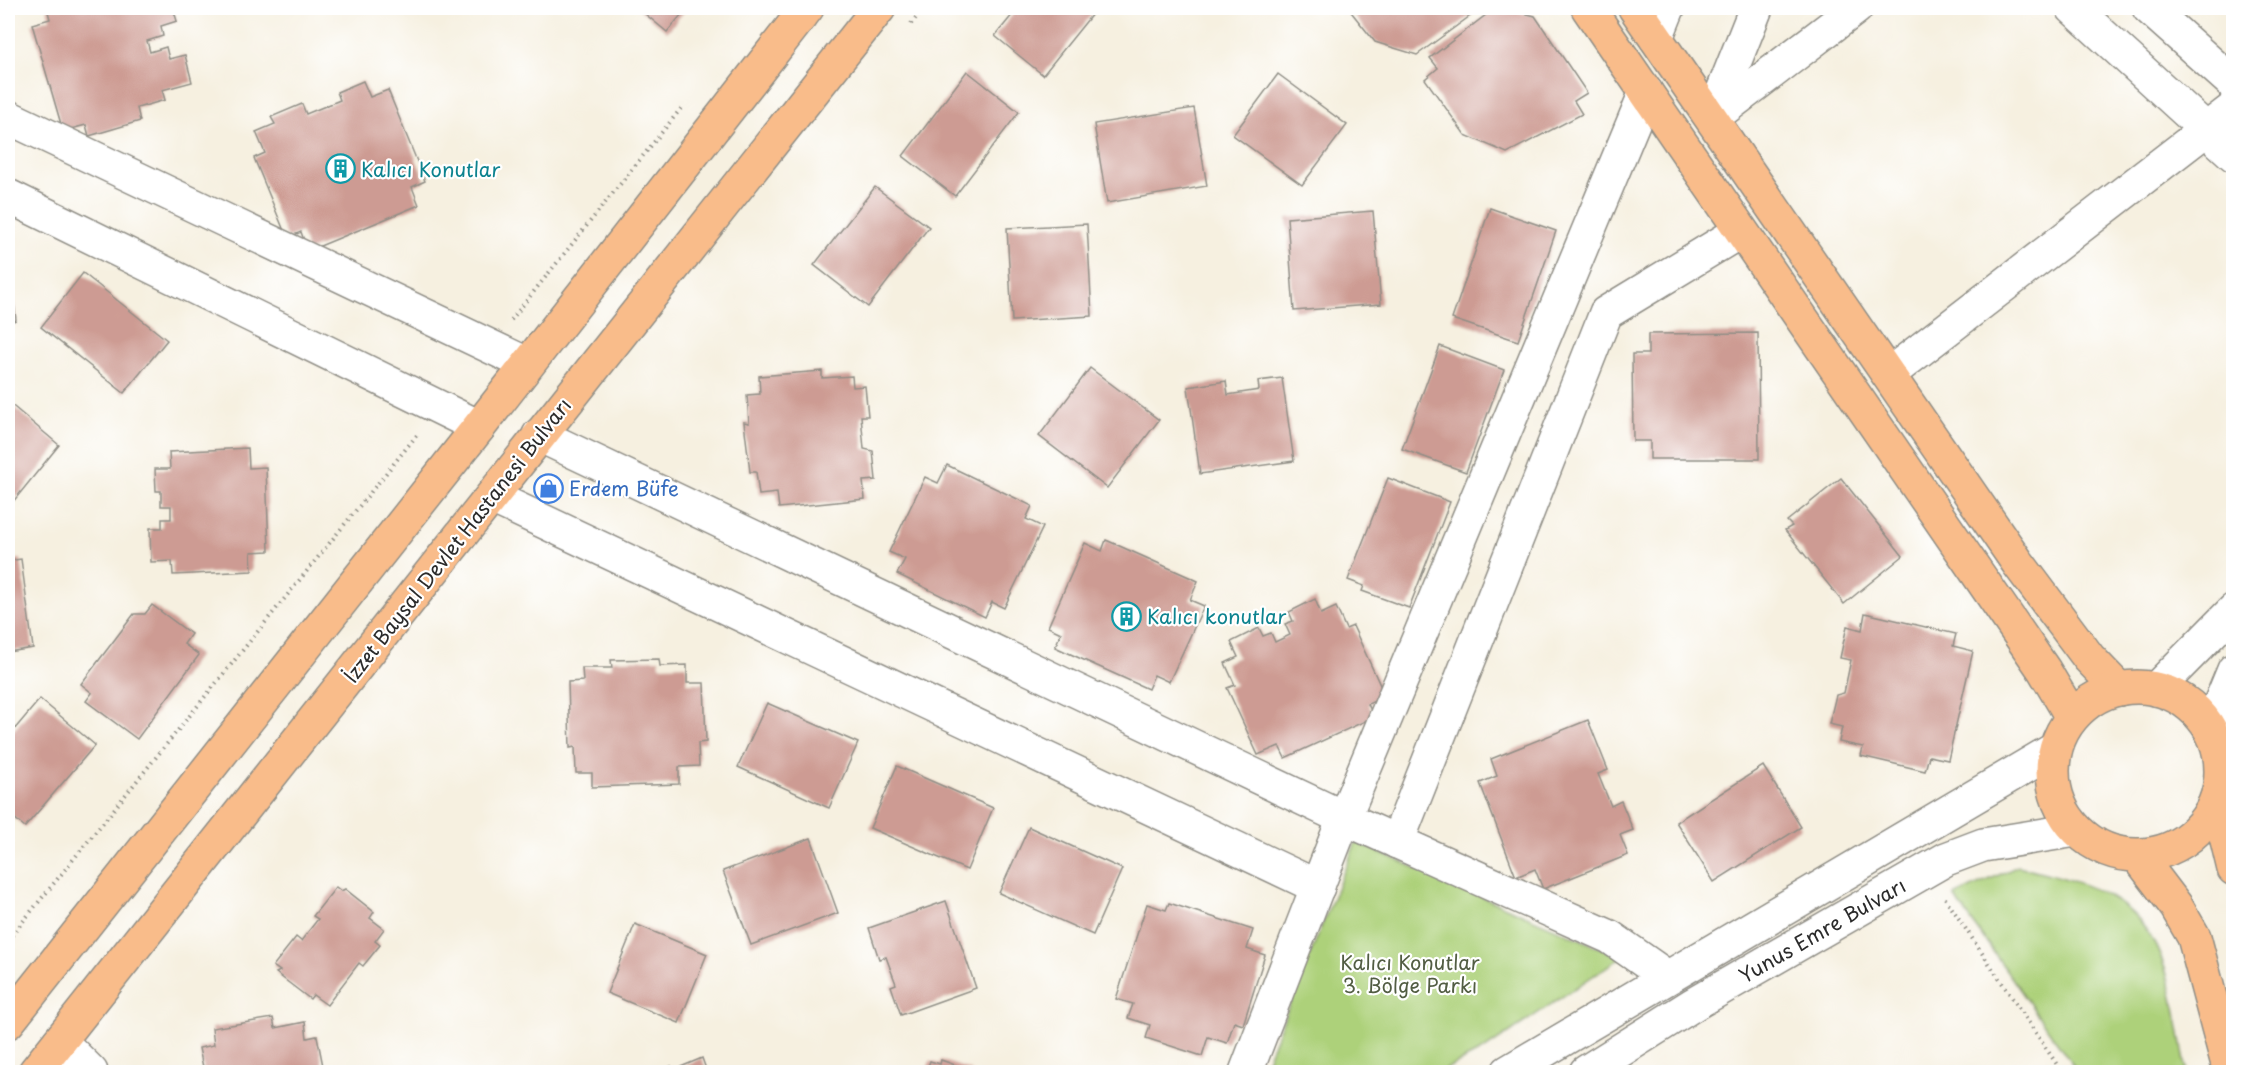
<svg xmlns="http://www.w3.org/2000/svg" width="2241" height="1080" font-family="'Playpen Sans',sans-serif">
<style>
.green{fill:#add17a;stroke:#6c7e52;stroke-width:1.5}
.building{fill:#cd9b93}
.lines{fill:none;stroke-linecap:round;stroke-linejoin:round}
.minor-casing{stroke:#908e86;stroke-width:36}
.major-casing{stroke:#908e86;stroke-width:36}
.path{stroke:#908e86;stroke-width:4;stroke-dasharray:1.5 4.5;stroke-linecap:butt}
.minor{stroke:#fff;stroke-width:33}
.major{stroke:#f9bc8a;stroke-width:33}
.labels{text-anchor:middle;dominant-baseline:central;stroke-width:4.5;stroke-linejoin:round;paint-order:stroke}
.culture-label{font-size:20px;fill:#0d838f;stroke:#fff;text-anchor:start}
.shop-label{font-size:20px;fill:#366cbe;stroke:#fff;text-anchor:start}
.street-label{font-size:20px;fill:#2b2b2b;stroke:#fff}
.park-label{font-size:20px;fill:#525d43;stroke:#fff}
</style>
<rect width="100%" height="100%" fill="#fff"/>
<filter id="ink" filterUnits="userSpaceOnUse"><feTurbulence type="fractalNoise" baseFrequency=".0167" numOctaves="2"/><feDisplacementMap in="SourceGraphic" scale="12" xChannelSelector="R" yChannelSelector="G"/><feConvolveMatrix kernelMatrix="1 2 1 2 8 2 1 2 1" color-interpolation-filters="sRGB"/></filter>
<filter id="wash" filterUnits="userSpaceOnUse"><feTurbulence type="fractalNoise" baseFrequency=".008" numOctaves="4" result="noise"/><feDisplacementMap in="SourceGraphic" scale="24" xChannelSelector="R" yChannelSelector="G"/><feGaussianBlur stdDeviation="1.35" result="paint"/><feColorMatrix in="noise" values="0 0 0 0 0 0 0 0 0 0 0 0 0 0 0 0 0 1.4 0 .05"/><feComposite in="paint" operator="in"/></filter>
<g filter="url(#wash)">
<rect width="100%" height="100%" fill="#f6f0e0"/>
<!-- green -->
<g class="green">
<polygon points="1356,842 1621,957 1485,1049 1440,1072 1262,1072"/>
<path d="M2018 866C2049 874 2082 881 2110 897 2172 931 2174 1011 2187 1072H2078L1954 896Z"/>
</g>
<g id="blocks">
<!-- building -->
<g class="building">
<polygon points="47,8 173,8 177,21 161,26 163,36 147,41 150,52 166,47 169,59 185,55 192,82 162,90 165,100 137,108 140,121 89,136 86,125 63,131 32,24 50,19"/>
<polygon points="638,8 687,8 667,32"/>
<polygon points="1018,8 1097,8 1043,75 995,36"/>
<polygon points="1348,8 1481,8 1417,55 1375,42"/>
<polygon points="1495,8 1505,8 1535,16 1587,93 1574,101 1582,114 1507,153 1465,135 1425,79 1438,68 1430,58"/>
<polygon points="967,71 1019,112 955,196 903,156"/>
<polygon points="1278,74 1347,125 1302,185 1233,135"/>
<polygon points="363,81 370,97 388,90 425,181 412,187 419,205 308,251 301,232 287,238 254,158 265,153 256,132 275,124 271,117 302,104 306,114 340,100 337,92"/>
<polygon points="1194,108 1207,186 1107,203 1094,124"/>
<polygon points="875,187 929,227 868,307 814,265"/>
<polygon points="1490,208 1556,231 1518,341 1452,319"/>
<polygon points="1373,211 1381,304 1294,311 1287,218"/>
<polygon points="1087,224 1092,316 1012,321 1007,228"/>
<polygon points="8,253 16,320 8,323"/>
<polygon points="83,273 167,340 124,393 41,327"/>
<polygon points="1758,333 1759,459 1650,459 1650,441 1633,441 1632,354 1648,354 1648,334"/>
<polygon points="1440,346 1504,370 1466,472 1402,449"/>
<polygon points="1090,368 1159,420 1107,488 1039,436"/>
<polygon points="822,371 822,378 852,376 853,387 865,386 868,416 861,416 864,449 873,451 876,480 863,481 865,499 779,508 777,493 759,495 756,472 750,472 744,422 749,423 747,395 760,394 759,376"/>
<polygon points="1282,378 1294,461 1200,474 1188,387 1226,381 1228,395 1259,390 1258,381"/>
<polygon points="8,402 59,445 8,508"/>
<polygon points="248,448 249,468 266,467 269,551 251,552 252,571 173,575 172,561 151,562 150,528 162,528 162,519 171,519 171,506 161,506 161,491 156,491 155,469 170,469 169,452"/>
<polygon points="947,465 1032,506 1026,519 1043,527 1004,608 992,602 985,617 897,574 905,559 889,552 925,477 938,483"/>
<polygon points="1388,478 1450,502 1409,608 1362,591 1364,586 1348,580"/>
<polygon points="1841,478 1903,556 1844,604 1785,530 1792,526 1787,521"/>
<polygon points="1106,540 1198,581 1190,600 1204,606 1169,682 1154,675 1148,689 1055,647 1061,633 1048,627 1085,543 1102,551"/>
<polygon points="21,559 33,648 8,652 8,561"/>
<polygon points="1315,599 1321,614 1336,607 1346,629 1353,626 1385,696 1368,704 1374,717 1285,758 1279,746 1258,755 1227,688 1235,685 1225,663 1238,657 1231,642 1259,628 1263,636 1271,633 1275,642 1290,635 1285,624 1293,621 1289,612"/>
<polygon points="152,605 191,634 184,644 199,655 137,739 86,701 92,693 81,684 134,614 145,614"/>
<polygon points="1865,613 1956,634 1953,646 1973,651 1948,760 1929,756 1925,771 1861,756 1863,747 1839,742 1842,727 1829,724 1836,695 1844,693 1851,660 1840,658 1847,626 1862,630"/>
<polygon points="659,659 660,666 687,665 687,683 704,683 706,742 698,743 699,766 679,767 679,784 592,787 592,773 576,773 575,747 570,748 568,682 583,681 582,668 612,668 611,660"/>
<polygon points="40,699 95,745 25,827 8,813 8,737"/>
<polygon points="767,703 858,743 829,808 738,767"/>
<polygon points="1588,720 1608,770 1598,774 1611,806 1621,801 1633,830 1620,835 1628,855 1543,889 1535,869 1516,877 1480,783 1497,776 1491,759"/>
<polygon points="897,766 993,808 967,870 870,828"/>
<polygon points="1763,766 1801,827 1714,882 1676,822"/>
<polygon points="1029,827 1122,869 1093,935 999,893"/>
<polygon points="811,838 838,913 751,945 723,871"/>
<polygon points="336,887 341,891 345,889 374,912 370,918 384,929 375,941 380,945 363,966 359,963 327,1005 313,995 310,999 276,973 280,971 273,966 296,937 301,941 318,919 313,916"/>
<polygon points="946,901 976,988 901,1015 891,986 896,984 886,957 879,959 869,928"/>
<polygon points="1169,903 1253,930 1247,949 1265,955 1243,1025 1234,1022 1227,1043 1208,1037 1202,1056 1146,1038 1150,1025 1128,1018 1133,1004 1116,999 1147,904 1166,910"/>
<polygon points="635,924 707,954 679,1023 607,993"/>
<polygon points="273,1018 275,1028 305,1022 307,1038 317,1036 323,1066 314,1068 315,1072 204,1072 199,1048 214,1045 212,1028"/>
<polygon points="702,1058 707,1072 657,1072 671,1066 671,1071"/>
<polygon points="941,1060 975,1072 926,1072 930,1061 940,1064"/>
</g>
</g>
</g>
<g filter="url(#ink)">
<use href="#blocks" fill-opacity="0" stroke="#908e86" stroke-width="1.5"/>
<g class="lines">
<defs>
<g id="minor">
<polyline points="2073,8 2234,155"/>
<polyline points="2149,8 2234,84"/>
<polyline points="1656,38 1668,8"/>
<polyline points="1713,116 1756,8"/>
<polyline points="8,117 527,364"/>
<polyline points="1712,118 1856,8"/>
<polyline points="8,196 479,427"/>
<polyline points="1889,374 2234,108"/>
<polyline points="539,435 1344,818 1610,937 1667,977"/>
<polyline points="492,497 1318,887"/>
<polyline points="2156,689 2234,610"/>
<polyline points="2210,728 2234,670"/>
<polyline points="1397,842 1606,313 1741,231"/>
<polyline points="60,1041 91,1072"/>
<polyline points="1246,1072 1344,818 1646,92"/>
<polyline points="1508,1072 2055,749"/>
<polyline points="1586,1072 1694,1004 1946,859 1983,845 2076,830"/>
</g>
<g id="major">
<polyline points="1588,8 2044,670 2072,717"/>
<polyline points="1635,8 2018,563 2089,658 2119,689"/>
<circle cx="2137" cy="771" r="84"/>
<polyline points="2217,799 2234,869"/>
<polyline points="2138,856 2176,906 2194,937 2230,1072"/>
<polyline points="8,1022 479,427 807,8"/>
<polyline points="35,1072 879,8"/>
</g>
</defs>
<!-- minor casing -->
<use href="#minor" class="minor-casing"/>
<!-- major casing -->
<use href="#major" class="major-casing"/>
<!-- path -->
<g class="path">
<polyline points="911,24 924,8"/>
<polyline points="511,320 683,106"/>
<polyline points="1945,898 2062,1072"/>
<polyline points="8,940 417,435"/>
</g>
<!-- minor -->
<use href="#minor" class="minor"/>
<!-- major -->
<use href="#major" class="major"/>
</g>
</g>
<!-- icons -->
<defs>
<symbol id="building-ring" viewBox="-11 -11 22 22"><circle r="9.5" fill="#fff" stroke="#0f9aa8" stroke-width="1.5"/><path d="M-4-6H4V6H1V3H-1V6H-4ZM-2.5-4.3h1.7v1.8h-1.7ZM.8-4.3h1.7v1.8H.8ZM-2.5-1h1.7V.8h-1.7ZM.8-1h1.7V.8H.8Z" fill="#0f9aa8"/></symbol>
<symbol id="shop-ring" viewBox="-11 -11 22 22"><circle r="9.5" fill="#fff" stroke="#3f7fe0" stroke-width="1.5"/><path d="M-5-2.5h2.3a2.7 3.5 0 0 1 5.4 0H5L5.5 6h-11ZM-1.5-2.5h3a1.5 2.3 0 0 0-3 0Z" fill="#3f7fe0"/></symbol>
</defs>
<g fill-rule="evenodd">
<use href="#building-ring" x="324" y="152" width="33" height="33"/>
<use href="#shop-ring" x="532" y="472" width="33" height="33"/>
<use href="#building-ring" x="1110" y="600" width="33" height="33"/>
</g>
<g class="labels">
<!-- culture labels -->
<g class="culture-label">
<text x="361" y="169">Kalıcı Konutlar</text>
<text x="1147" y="616">Kalıcı konutlar</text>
</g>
<!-- shop labels -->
<g class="shop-label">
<text x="569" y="488">Erdem Büfe</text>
</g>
<!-- street labels -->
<g class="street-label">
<text transform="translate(457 540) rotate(-52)">İzzet Baysal Devlet Hastanesi Bulvarı</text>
<text transform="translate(1822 930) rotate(-30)">Yunus Emre Bulvarı</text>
</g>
<!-- park labels -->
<g class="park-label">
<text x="1410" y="962">Kalıcı Konutlar<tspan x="1410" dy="23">3. Bölge Parkı</tspan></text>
</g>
</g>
<!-- margin -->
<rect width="2241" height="1080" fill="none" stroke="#fff" stroke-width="30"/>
</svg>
